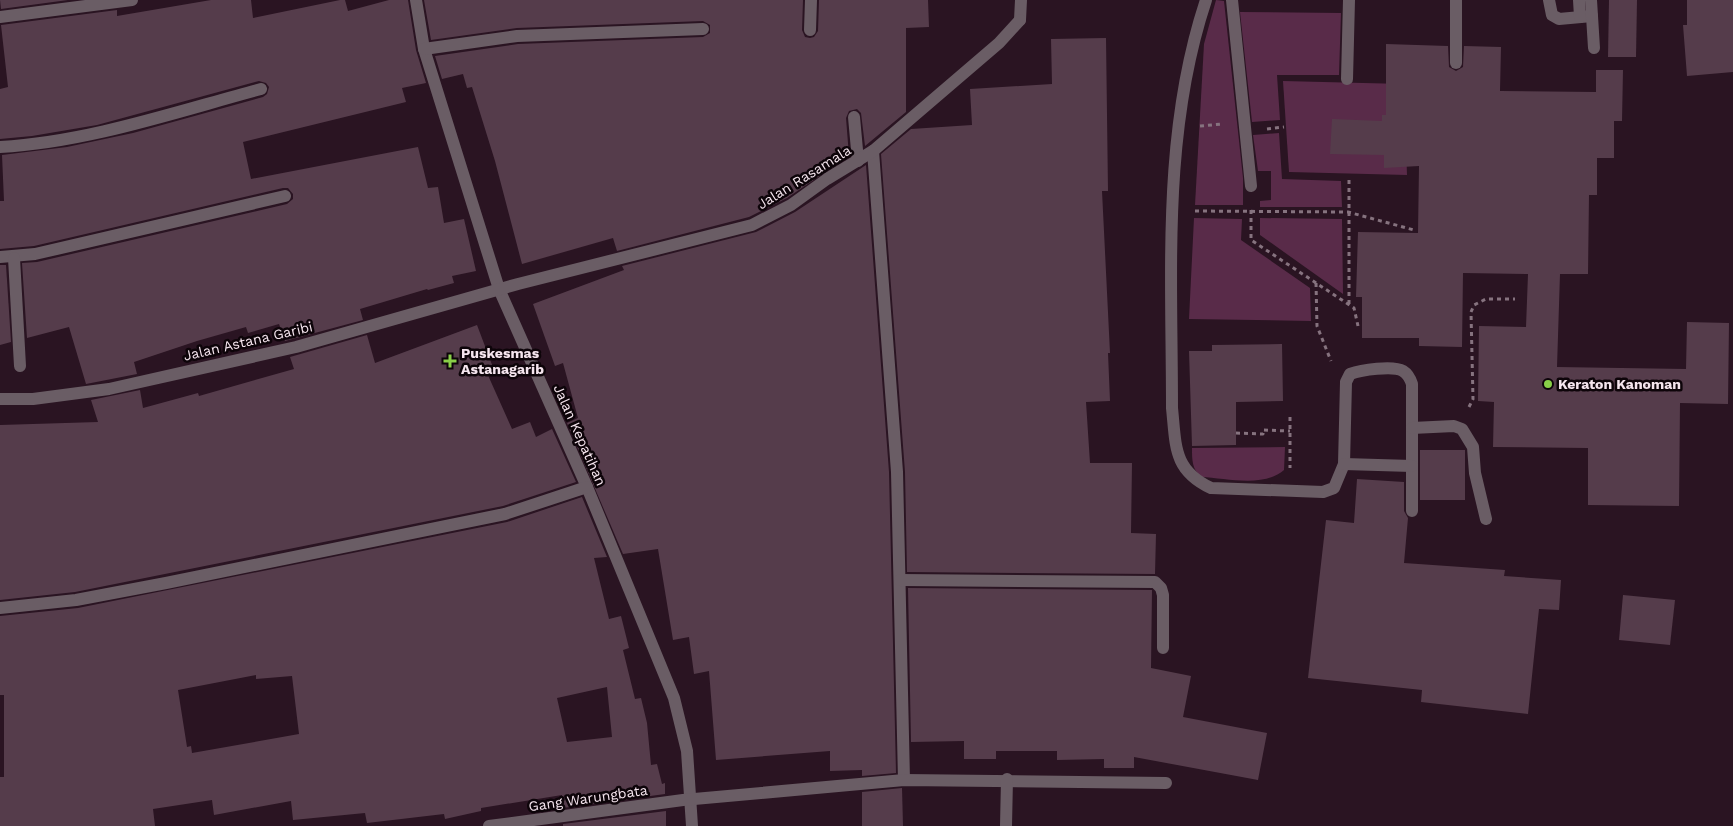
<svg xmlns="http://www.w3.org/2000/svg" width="1733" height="826" font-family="'Work Sans',sans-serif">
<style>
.green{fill:#592b49}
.building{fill:#553c4b;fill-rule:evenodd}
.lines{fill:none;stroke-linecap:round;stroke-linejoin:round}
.path{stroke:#86737f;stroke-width:3;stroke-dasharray:4 4;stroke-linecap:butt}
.service{stroke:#6a5d65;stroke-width:12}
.minor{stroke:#6a5d65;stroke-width:12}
.poi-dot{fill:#89cf48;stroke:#0d0409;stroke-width:2}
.labels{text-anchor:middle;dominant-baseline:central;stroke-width:5;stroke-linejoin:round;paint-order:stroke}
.street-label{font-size:14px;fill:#f5e5ee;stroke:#0d0409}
.poi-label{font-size:14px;font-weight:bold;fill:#f5e5ee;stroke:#0d0409;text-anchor:start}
</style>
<rect width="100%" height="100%" fill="#2a1422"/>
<!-- green -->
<g class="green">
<polygon points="1216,0 1224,1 1243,178 1243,205 1195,205 1204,44"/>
<polygon points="1240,12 1341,13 1339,75 1277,75 1280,120 1252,122"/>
<polygon points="1283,81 1404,84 1407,175 1289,172"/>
<polygon points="1279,133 1282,179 1341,181 1342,207 1260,207 1260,201 1271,200 1271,171 1258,171 1253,135"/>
<polygon points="1194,218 1242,219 1241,240 1310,288 1311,321 1189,319"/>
<polygon points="1260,218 1342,219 1343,294 1260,235"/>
<path d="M1285 447 1284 470C1264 488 1226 478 1201 477 1192 469 1192 460 1192 448Z"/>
</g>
<!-- building -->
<g class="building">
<polygon points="0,0 68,0 1,9"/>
<polygon points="211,0 251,0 253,18 340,0 345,0 348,11 389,0 408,0 416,50 426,83 402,88 406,102 243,142 251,179 418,147 428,188 438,187 444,223 464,219 476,271 452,276 454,283 428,290 427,289 360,309 363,320 285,341 279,324 248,333 246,327 197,341 134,362 137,374 86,384 69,327 27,338 22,263 37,262 287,204 293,199 293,194 288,188 283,188 34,246 0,249 0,201 4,201 2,155 67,147 133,133 263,97 267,94 269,87 266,83 259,81 97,125 32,136 0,139 0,89 8,87 1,25 117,10 117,16"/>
<polygon points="424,0 803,0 802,30 805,37 810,38 814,37 818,31 819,0 928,0 929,27 906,28 906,112 865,146 861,113 857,109 849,111 846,118 849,156 787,198 749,217 617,251 613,238 522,264 495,161 472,87 467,88 463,74 442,79 435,56 518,44 703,37 710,33 710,25 703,21 517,28 431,40"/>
<polygon points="1609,0 1637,0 1636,57 1608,57"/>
<polygon points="1687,0 1733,0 1733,72 1687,76 1683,25 1687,25"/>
<polygon points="1106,38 1108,191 1102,191 1110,353 1108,353 1110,401 1086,402 1090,463 1132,463 1131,533 1156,534 1155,574 907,572 905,472 881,154 911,129 972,125 970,89 1052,84 1051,39"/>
<polygon points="1386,44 1448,46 1449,67 1456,71 1463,67 1464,46 1501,47 1500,91 1596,92 1596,70 1623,70 1622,121 1614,121 1614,158 1597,158 1597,195 1589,195 1588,274 1560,274 1557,367 1686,369 1687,322 1729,323 1728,404 1680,403 1679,506 1588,505 1588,448 1493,447 1494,402 1478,401 1479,326 1526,327 1528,274 1463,273 1462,347 1419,346 1419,338 1362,338 1362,297 1356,297 1358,232 1418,233 1419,166 1384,168 1384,155 1330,154 1332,119 1382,121 1382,115 1386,115"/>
<polygon points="866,165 889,472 896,773 862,776 862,770 830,771 830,751 716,760 709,671 694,674 689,637 673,640 658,549 623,554 567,423 578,418 563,363 555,366 533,304 624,270 622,266 756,232 795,212"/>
<polygon points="0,265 6,265 11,342 0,345"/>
<polygon points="477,325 494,370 487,373 512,429 530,422 536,437 552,429 576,482 503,506 75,592 0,600 0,425 98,422 91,400 140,390 143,408 198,393 199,396 294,369 290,357 367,335 375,363"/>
<polygon points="1282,344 1283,401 1236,402 1236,445 1192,446 1189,351 1212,351 1212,345"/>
<rect x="1420" y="450" width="45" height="50"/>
<polygon points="1357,479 1404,482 1404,511 1408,518 1404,563 1505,570 1504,576 1561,580 1559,610 1539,609 1528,714 1421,702 1422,690 1308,678 1326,520 1354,523"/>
<path d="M582 497 607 557 594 558 609 619 621 616 629 648 623 650 635 699 641 698 647 723 651 765 657 764 662 784 665 783V794L562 808V795L481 808V811L445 819 444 814 367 823 365 813 293 820 291 801 214 815 212 800 153 809 155 826H0V777H4V695H0V616L78 608 507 522ZM256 675V679L292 676 299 734 192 753 191 746 187 747 178 690ZM607 687 612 737 567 742 557 698Z"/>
<polygon points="908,588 1152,590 1151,668 1191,676 1183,717 1267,733 1258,780 1134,757 1134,768 1104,768 1104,759 1057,760 1057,751 996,751 996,759 964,759 964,741 911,742"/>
<polygon points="1623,595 1675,600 1670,645 1619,640"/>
<polygon points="902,788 903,826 862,826 862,792"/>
<polygon points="666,811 666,826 563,826 563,824"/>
</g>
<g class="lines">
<!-- path -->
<g class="path">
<polyline points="1200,126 1222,124"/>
<polyline points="1267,129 1284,127"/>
<polyline points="1251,210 1251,240 1354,308 1358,326"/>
<polyline points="1195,211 1348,212 1414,230"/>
<polyline points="1316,283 1317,326 1331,361"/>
<polyline points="1349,304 1349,176"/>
<polyline points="1469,407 1473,399 1471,312 1474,305 1486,299 1515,299"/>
<polyline points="1290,417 1290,468"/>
<polyline points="1236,433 1263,434 1263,430 1290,431"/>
</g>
<!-- service -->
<g class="service">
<path d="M1206 0C1162 132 1172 271 1172 408 1176 446 1173 470 1211 488L1323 492 1334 488 1344 464 1346 382 1350 374C1361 370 1393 365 1403 371 1408 374 1410 378 1412 384V511"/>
<polyline points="1232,0 1251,186"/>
<polyline points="1456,0 1456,63"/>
<polyline points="1549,0 1552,15 1559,19 1592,16"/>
<polyline points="1579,0 1580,17"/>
<polyline points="1591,0 1594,48"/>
<polyline points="1020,20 1021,0"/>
<polyline points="1347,79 1349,0"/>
<polyline points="1412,428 1454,426 1462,429 1473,447 1475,473 1486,519"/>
<polyline points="1344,464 1412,466"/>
</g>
<!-- minor -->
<g class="minor">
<polyline points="416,0 424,49 499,289 587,487 674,698 687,751 692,826"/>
<polyline points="0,17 132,0"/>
<polyline points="810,30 811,0"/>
<polyline points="424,49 517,36 703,29"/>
<polyline points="854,117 858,161"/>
<path d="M0 147C88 142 175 112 261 89"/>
<polyline points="873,151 897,472 904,780"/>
<polyline points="0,257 35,254 285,196"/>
<polyline points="14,258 20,366"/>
<polyline points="0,399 33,399 109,389 296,347 518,284 752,225 791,205 827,179 873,151 999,43 1020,20"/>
<polyline points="900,580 1155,582 1161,588 1163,595 1163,648"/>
<polyline points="0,608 76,600 166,583 505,514 587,487"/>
<polyline points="489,826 683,800 904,780 1166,783"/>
<polyline points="1006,826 1007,779"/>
</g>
</g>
<!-- markers -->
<g class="poi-dot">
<path d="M447.5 353.5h5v5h5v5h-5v5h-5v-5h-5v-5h5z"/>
<circle cx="1548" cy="384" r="5"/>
</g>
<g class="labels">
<!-- street labels -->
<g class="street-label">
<text transform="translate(804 177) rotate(-32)">Jalan Rasamala</text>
<text transform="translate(248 341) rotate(-13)">Jalan Astana Garibi</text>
<text transform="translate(580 435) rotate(66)">Jalan Kepatihan</text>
<text transform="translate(588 798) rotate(-8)">Gang Warungbata</text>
</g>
<!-- poi labels -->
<g class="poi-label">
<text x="461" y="353">Puskesmas<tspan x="461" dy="16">Astanagarib</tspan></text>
<text x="1558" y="384">Keraton Kanoman</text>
</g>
</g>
</svg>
